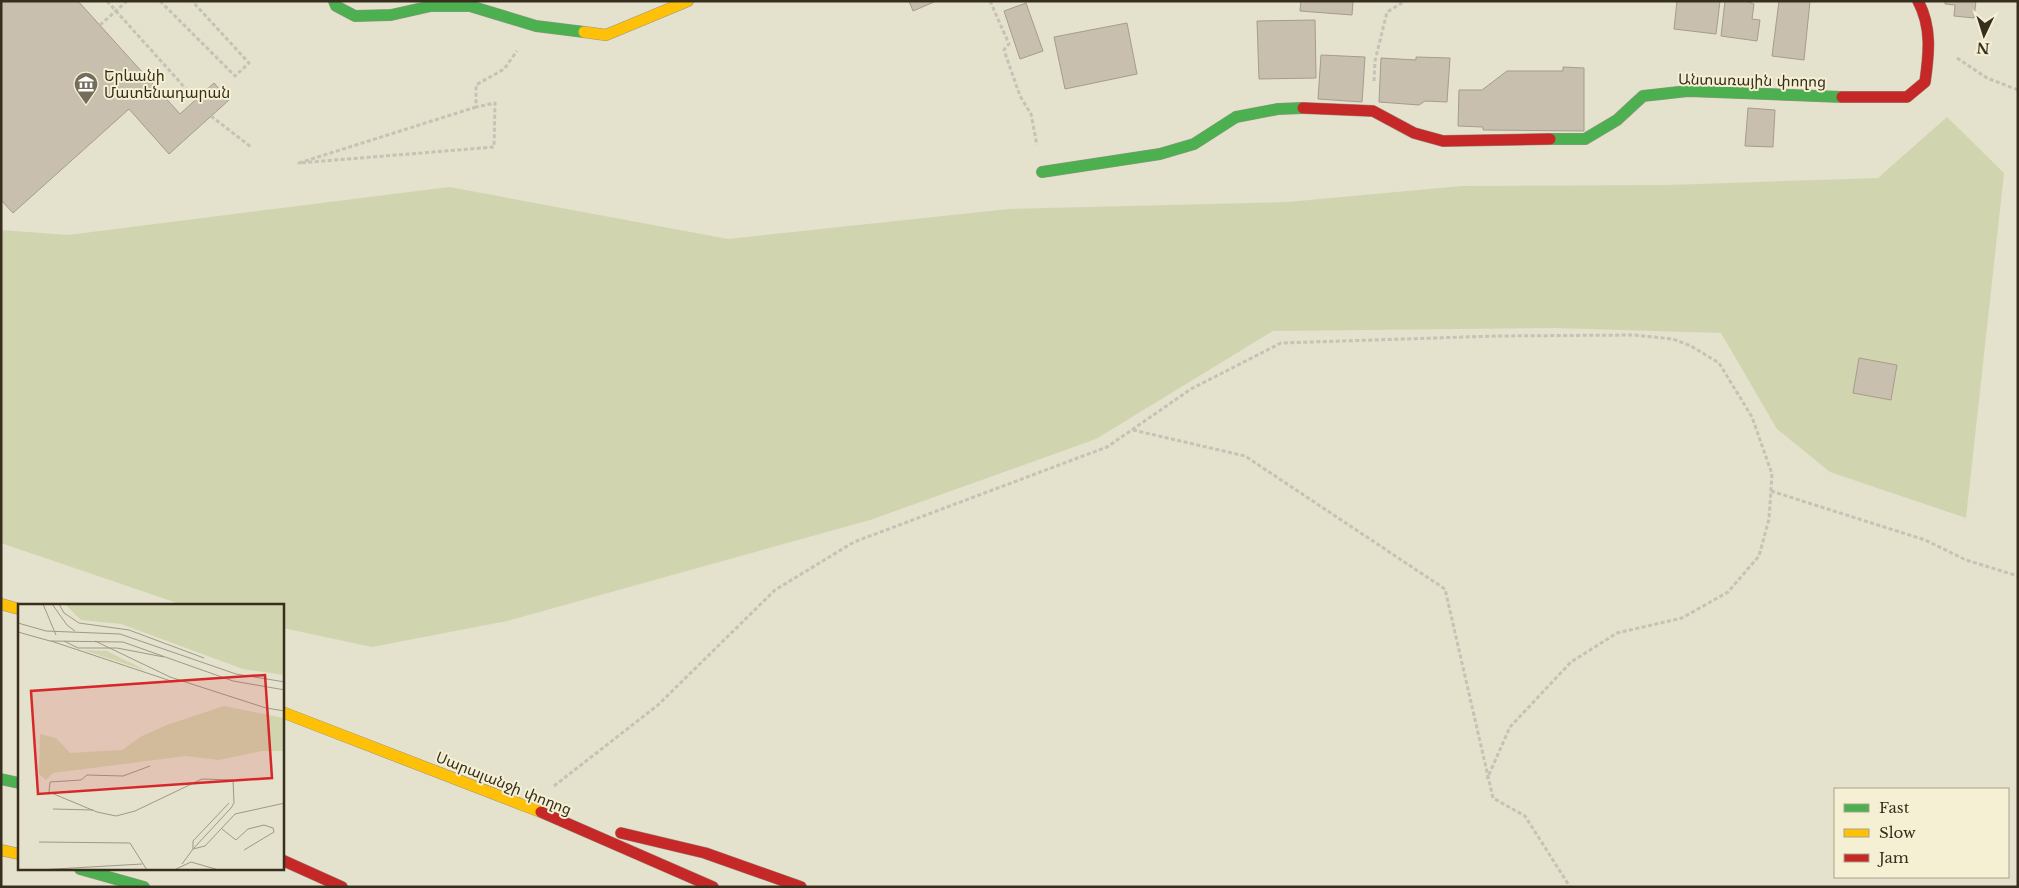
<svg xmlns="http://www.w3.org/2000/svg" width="2019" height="888" font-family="'Libre Baskerville','Noto Sans Armenian',serif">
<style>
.green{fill:#d0d5af}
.building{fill:#c8bfae;stroke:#a59c8c}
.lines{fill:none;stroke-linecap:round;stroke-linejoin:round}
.fast-casing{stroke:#999486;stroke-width:12}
.slow-casing{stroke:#999486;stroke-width:12}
.jam-casing{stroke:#999486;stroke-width:12}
.path{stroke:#c5c2b6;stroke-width:3;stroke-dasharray:4 2.5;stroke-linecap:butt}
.fast{stroke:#4caf50;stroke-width:11}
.slow{stroke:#ffc107;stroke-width:11}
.jam{stroke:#c62828;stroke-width:11}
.labels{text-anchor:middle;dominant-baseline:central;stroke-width:4;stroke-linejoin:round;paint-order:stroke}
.poi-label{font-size:15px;fill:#382e1e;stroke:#f5f0d3;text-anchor:start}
.street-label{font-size:15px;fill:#382e1e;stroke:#f5f0d3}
.inset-road{fill:none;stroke:#9f9987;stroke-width:1}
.view{fill:#d62828;fill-opacity:0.15;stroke:#d62828;stroke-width:2.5}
.inset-edge{fill:none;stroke:#382e1e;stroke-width:2.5}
</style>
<rect width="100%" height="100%" fill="#e4e1cd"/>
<!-- green -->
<polygon class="green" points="1947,117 2004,173 1966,518 1830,472 1777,429 1721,333 1555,328 1273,331 1096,439 870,520 507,621 372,647 283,628 282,606 183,605 1,543 1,230 68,235 449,187 728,239 1009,209 1287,202 1462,186 1667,185 1878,178"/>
<!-- building -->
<g class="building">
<polygon points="1,1 78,1 180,114 214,83 229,100 169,154 129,109 13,213 1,200"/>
<polygon points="909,1 933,1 934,2 913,11"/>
<polygon points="1301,1 1353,1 1352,15 1300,11"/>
<polygon points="1677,1 1720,1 1716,34 1674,29"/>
<polygon points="1725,1 1745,1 1754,4 1752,19 1760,20 1757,41 1721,36"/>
<polygon points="1779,1 1810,1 1804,60 1772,56"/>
<polygon points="1945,1 1976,1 1974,18 1954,16 1955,5 1945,4"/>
<polygon points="1026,3 1043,51 1020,59 1004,11"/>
<polygon points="1315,20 1316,78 1259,79 1257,21"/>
<polygon points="1127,23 1137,74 1065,89 1054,37"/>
<polygon points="1321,55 1365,57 1362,102 1318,99"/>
<polygon points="1416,57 1450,58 1447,102 1425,101 1419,105 1379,102 1381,58 1416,60"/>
<polygon points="1563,67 1584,68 1584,131 1483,130 1483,127 1458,126 1459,90 1482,90 1507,71 1563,71"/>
<polygon points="1748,108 1775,110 1773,147 1745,146"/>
<polygon points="1859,358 1897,365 1891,400 1853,393"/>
</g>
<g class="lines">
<defs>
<g id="fast">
<polyline points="334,1 336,6 355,16 391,15 431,6 470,6 536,26 584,32"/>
<polyline points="1550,139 1585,139 1617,120 1643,96 1688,91 1842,97"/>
<polyline points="1042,172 1160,154 1194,144 1236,117 1278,109 1303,108"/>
<polyline points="1,779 19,783"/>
<polyline points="80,869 144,887"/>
</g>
<g id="slow">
<polyline points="584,32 606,35 688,1"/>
<polyline points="1,604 19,609"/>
<polyline points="282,712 541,812"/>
<polyline points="1,850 19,854"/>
</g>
<g id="jam">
<path d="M1842 97H1907L1925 82C1929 54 1932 27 1918 1"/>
<polyline points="1303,108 1373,111 1414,133 1443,141 1550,139"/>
<polyline points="541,812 713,887"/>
<polyline points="621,833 705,853 801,887"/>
<polyline points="282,860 342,887"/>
</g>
</defs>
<!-- fast casing -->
<use href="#fast" class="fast-casing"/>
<!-- slow casing -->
<use href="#slow" class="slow-casing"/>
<!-- jam casing -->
<use href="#jam" class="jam-casing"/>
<!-- path -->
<g class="path">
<polyline points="107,1 196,100"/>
<polyline points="160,1 235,76 249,63 192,1"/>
<polyline points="990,1 1009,44 1004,50 1020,96 1031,114 1037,145"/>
<polyline points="100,25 127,1"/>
<polyline points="1957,58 1987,78 2018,90"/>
<polyline points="1374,81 1375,61 1387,12 1405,1"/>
<polyline points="476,107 299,163 494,147 495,103 476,107 476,85 504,69 517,51"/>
<polyline points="211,116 251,147"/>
<polyline points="1133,430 1245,456 1445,589 1493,798 1525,816 1570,887"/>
<polyline points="1771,491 1925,540 1966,560 2018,576"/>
<polyline points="554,786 658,705 775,590 854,542 1107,447 1191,389 1281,343 1496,336 1634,335 1673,339 1691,346 1719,363 1752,417 1772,474 1769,519 1759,556 1728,592 1682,618 1617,633 1571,662 1510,727 1487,779"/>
</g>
<!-- fast -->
<use href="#fast" class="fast"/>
<!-- slow -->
<use href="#slow" class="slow"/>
<!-- jam -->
<use href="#jam" class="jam"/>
</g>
<!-- icons -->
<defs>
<symbol id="museum-pin" viewBox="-11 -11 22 30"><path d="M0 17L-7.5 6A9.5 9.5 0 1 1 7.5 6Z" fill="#746d5b" stroke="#f5f0d3"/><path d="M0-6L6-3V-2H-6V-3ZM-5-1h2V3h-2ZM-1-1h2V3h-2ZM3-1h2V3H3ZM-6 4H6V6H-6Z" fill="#fff"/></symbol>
</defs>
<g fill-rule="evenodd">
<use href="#museum-pin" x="72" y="70" width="28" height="38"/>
</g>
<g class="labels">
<!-- poi labels -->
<g class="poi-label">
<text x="104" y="75">Երևանի<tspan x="104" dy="17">Մատենադարան</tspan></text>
</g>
<!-- street labels -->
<g class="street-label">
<text transform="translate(1752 80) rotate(1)">Անտառային փողոց</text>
<text transform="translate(504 783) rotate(22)">Սարալանջի փողոց</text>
</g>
</g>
<!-- overview -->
<g transform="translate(18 604)">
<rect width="266" height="266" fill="#e4e1cd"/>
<path d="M47 0H266V71L225 65 103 20 63 16ZM65 46 89 47 129 67ZM206 102 266 114V147H244L201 156 168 152 35 169 28 176 21 170 22 130 38 134 52 149 104 146 124 132 149 121Z" fill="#d0d5af"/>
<path class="inset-road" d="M25 0 38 31M34 0 49 21 57 27M41 0 46 9 61 19 111 26 186 54M0 19 28 27 102 30 218 70 267 78M0 28 32 37 105 38 215 77 267 86M33 37 156 78M46 37 60 44H99L146 53M77 37 152 73 248 104 267 107M132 162 105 172 69 171 63 176 32 178 31 188 79 208 98 212 117 207 184 175 215 176 216 199 213 204 175 245M35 205 75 206M204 225 218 236 230 225 246 221 255 224 256 228 226 246M21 238 112 239 129 266M175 245 187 242 217 210 267 199M175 245V237L211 199M164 260 175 245M20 266 124 260M156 266 173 258 201 266M165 266H185"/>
<path class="view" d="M247 71 254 174 20 190 13 87Z"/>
<rect width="266" height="266" class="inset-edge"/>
</g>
<!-- border -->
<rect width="2019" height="888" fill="none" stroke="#382e1e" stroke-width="5"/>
<!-- legend -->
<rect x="1834" y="788" width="175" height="90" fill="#f5f0d3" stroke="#a9a28b"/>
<rect x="1844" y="804" width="25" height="8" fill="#4caf50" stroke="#a9a28b"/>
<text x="1879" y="813" font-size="15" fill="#382e1e">Fast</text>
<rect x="1844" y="829" width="25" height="8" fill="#ffc107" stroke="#a9a28b"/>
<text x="1879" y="838" font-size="15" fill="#382e1e">Slow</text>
<rect x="1844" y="854" width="25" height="8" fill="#c62828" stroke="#a9a28b"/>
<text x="1879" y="863" font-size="15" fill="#382e1e">Jam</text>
<!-- north arrow -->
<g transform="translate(1984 35) rotate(184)" stroke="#f5f0d3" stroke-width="4" paint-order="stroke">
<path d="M0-4L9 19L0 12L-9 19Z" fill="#382e1e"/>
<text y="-8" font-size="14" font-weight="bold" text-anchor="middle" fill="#382e1e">N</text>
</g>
</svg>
